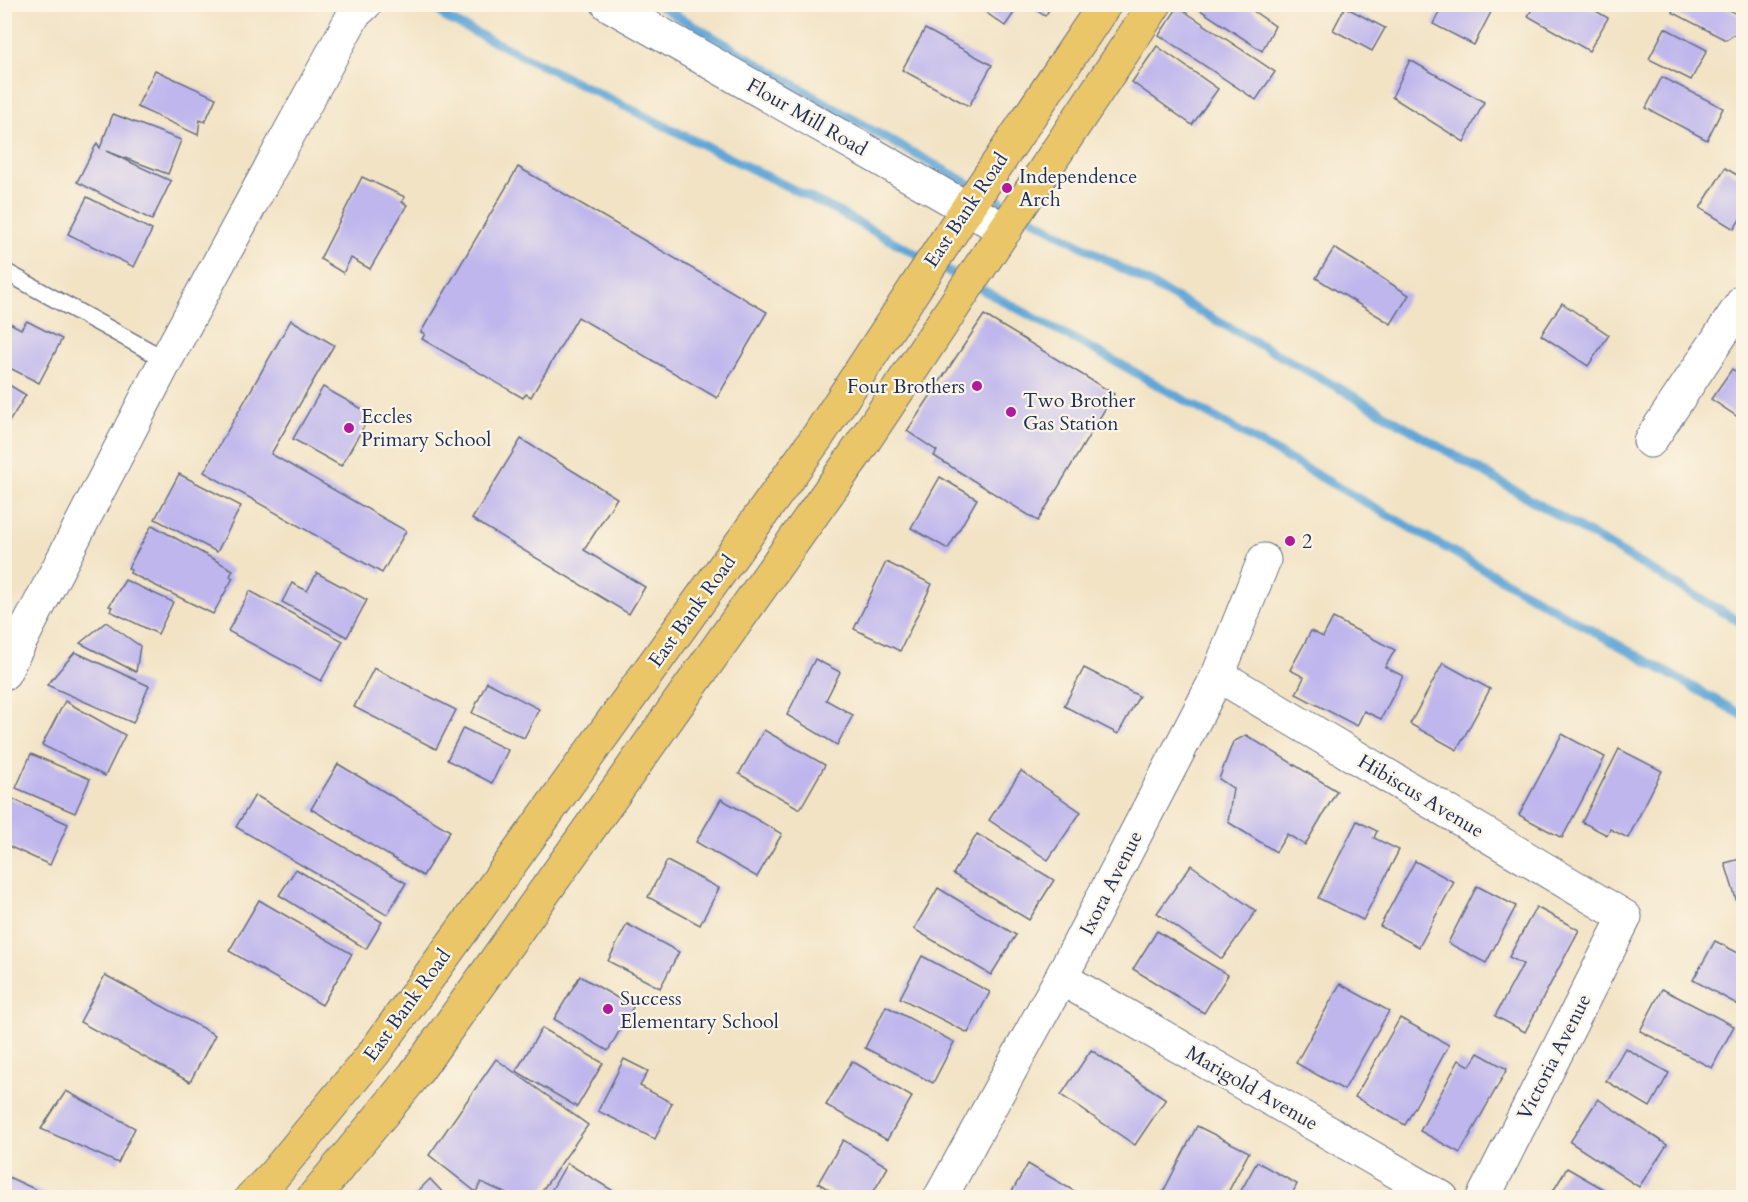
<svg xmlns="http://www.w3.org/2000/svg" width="1748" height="1202" font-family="Cardo,serif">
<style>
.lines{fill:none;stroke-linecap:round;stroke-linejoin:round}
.stream{stroke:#60a6d6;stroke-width:9}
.building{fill:#beb6ed}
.service-casing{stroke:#666e82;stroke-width:19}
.minor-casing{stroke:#666e82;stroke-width:35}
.primary-casing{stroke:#666e82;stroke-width:35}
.service{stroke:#fff;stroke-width:16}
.minor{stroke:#fff;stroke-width:33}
.primary{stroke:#eac669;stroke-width:33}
.poi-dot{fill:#b5179e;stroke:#fcf5e5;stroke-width:2}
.labels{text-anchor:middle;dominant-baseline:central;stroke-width:4.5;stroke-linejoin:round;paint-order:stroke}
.street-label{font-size:20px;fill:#1b2f5e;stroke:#fcf5e5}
.poi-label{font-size:20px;fill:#1b2f5e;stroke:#fcf5e5;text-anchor:start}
</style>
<rect width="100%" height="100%" fill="#fcf5e5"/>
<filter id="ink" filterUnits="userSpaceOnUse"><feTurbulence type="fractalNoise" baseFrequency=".0167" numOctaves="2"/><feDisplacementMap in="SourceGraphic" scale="12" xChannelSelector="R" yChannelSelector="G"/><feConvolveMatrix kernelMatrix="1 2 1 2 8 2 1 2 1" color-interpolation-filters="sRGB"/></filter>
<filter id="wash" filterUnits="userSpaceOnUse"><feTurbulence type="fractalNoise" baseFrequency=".008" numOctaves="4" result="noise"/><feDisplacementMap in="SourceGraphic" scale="24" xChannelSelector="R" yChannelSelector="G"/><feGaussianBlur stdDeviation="1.35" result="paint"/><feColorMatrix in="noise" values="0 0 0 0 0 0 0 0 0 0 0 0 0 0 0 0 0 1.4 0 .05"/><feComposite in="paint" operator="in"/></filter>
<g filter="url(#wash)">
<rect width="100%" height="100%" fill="#f2e3c5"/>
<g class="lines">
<!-- stream -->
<g class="stream">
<polyline points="433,4 446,18 831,208 1122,365 1744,716"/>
<polyline points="657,4 868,128 1346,392 1744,624"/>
</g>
</g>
<g id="blocks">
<!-- building -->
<g class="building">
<polygon points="974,4 1014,4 1018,7 1005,26"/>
<polygon points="1027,4 1053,4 1045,16"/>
<polygon points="1191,4 1243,4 1275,26 1262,51"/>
<polygon points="1443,4 1477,4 1491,12 1474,45 1433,24"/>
<polygon points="1535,4 1584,4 1608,18 1589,51 1528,16"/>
<polygon points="1676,4 1718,4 1744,18 1744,28 1726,40 1672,12"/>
<polygon points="1178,7 1275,72 1256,100 1159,35"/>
<polygon points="1345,7 1385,28 1372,51 1333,30"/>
<polygon points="1665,28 1707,50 1691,80 1649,59"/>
<polygon points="925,29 992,65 969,106 902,70"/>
<polygon points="1157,46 1218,89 1192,125 1132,82"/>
<polygon points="1410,60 1484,102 1464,142 1392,97"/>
<polygon points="155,70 216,98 205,122 200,120 198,135 137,107"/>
<polygon points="1662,77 1723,108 1707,140 1646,108"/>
<polygon points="113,114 181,140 168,174 106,151 171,181 152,220 77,182 97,143 100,148"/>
<polygon points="518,167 767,312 717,398 578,317 531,397 526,394 523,398 422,339 425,334 421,332"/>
<polygon points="1725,168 1744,179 1744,213 1734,229 1700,208"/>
<polygon points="362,177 405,197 402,202 407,205 370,269 351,258 343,273 320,259"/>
<polygon points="87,197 152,230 134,267 68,234"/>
<polygon points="1334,248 1409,295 1391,324 1316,278"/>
<polygon points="1562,303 1609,335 1588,366 1541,335"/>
<polygon points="984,315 1114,394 1038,521 934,456 937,451 907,431"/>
<polygon points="4,320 21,329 27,321 62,339 39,383 4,365"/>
<polygon points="291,320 334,345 271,454 406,531 382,573 204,472"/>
<polygon points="1732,369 1744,377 1744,421 1711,399"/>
<polygon points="4,382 26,395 4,430"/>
<polygon points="323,387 371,414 341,466 293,439"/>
<polygon points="521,439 617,498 584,550 645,587 629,614 472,519"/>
<polygon points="179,474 241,506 217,552 155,519"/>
<polygon points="940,477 977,499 948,549 911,528"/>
<polygon points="152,525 233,570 230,576 233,578 213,614 130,573 131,570 128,568"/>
<polygon points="886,562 932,584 900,651 854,629"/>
<polygon points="317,573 367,600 347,637 282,602 292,583 307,591"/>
<polygon points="125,580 173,602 158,634 110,611 112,607 109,606"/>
<polygon points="250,591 343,641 321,681 228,631"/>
<polygon points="1333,618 1395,650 1385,667 1403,676 1381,719 1364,711 1357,726 1296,694 1304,677 1290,670 1311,631 1323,637"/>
<polygon points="106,622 140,646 136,672 80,643"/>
<polygon points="75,652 149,686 133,723 47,685"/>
<polygon points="815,659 840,672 826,700 853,715 837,745 787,715"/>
<polygon points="1443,663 1490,689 1457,750 1410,724"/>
<polygon points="374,668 456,710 436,749 354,707"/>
<polygon points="1084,668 1139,696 1118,734 1064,706"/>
<polygon points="487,682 539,709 524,738 472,713"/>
<polygon points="65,701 125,735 105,776 42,745"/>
<polygon points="463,728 508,750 492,783 447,760"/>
<polygon points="764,730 825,765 800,809 739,774"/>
<polygon points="1562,734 1605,757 1562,838 1519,815"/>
<polygon points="1246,735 1337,791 1305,845 1287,834 1276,852 1228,822 1233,788 1219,779 1233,742"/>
<polygon points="1619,749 1662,771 1628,838 1610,829 1607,835 1582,822"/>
<polygon points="31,754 90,779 75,813 16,788"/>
<polygon points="338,764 450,831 423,876 311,809"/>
<polygon points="1021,771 1081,812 1048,860 989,820"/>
<polygon points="255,795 406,883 387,915 236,827"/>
<polygon points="6,796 68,824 50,865 4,844"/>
<polygon points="721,799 782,834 757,877 696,842"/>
<polygon points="1357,821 1377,831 1374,838 1399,850 1363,920 1318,898"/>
<polygon points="977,834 1054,880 1029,920 953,874"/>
<polygon points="1744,858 1744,908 1739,909 1725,863"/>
<polygon points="667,861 719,888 700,925 648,897"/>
<polygon points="1415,861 1454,882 1419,947 1380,926"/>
<polygon points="1191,865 1256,911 1222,959 1157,913"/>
<polygon points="296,869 382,922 366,949 279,895"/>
<polygon points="1477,886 1516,906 1486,963 1448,943"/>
<polygon points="938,888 1016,935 991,975 914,929"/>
<polygon points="259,900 352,954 322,1005 229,951"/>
<polygon points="1536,907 1579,930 1525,1032 1495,1016 1523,964 1509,957"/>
<polygon points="627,924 679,952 660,988 608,961"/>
<polygon points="1157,931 1228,975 1204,1013 1133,969"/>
<polygon points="1715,941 1744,956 1744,1008 1693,980"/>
<polygon points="922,956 990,992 968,1033 900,998"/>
<polygon points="105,975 215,1035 190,1082 80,1022"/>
<polygon points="580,976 633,1007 608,1051 554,1019"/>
<polygon points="1340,984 1389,1011 1344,1090 1296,1063"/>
<polygon points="1662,989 1734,1026 1712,1068 1640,1031"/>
<polygon points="886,1006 954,1042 933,1083 865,1048"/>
<polygon points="1400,1018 1449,1045 1405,1125 1355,1097"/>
<polygon points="542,1028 603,1063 577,1107 516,1071"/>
<polygon points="1625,1048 1669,1073 1650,1107 1606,1081"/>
<polygon points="1091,1050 1166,1099 1135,1145 1061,1095"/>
<polygon points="1478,1053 1507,1069 1460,1153 1420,1131 1459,1060 1470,1066"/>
<polygon points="496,1059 588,1125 537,1198 516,1198 481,1182 476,1192 429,1155"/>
<polygon points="624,1059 648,1071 640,1086 672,1103 655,1139 598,1111"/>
<polygon points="852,1061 912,1097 887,1140 826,1105"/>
<polygon points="66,1091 135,1128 118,1163 41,1129"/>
<polygon points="1598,1099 1667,1145 1639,1187 1570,1142"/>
<polygon points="1197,1126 1249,1152 1225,1198 1160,1198"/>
<polygon points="843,1140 888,1167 870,1198 842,1198 818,1183"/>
<polygon points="1257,1162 1297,1184 1290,1198 1237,1198"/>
<polygon points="567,1163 625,1198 547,1198"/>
<polygon points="1028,1164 1086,1198 1008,1198"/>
<polygon points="1567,1168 1619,1198 1549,1198"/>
<polygon points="4,1175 54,1198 4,1198"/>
<polygon points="430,1179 448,1198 411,1198"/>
</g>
</g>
</g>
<g filter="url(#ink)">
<use href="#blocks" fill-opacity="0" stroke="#666e82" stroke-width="1.5"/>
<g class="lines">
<defs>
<polyline id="service" points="4,271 166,360"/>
<g id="minor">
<polyline points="608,4 1005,230"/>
<polyline points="1650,441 1744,300"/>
<polyline points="4,673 166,360 354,14 365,4"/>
<polyline points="1218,675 1625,917 1483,1198"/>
<polyline points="1061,978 1442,1198"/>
<polyline points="940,1198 1061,978 1218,675 1264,560"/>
</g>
<g id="primary">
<polyline points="251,1198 273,1176 374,1053 818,436 957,224 1105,4"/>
<polyline points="313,1198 415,1074 854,456 1155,4"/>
</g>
</defs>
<!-- service casing -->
<use href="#service" class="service-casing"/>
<!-- minor casing -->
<use href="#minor" class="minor-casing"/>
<!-- primary casing -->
<use href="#primary" class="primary-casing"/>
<!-- service -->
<use href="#service" class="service"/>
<!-- minor -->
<use href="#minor" class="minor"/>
<!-- primary -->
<use href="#primary" class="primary"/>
</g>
</g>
<!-- markers -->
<g class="poi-dot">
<circle cx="1007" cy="188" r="6"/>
<circle cx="977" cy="386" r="6"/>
<circle cx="1011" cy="412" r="6"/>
<circle cx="349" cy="428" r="6"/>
<circle cx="1290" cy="541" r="6"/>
<circle cx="608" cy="1009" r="6"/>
</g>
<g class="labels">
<!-- street labels -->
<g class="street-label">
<text transform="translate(807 117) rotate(30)">Flour Mill Road</text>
<text transform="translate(966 210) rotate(-56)">East Bank Road</text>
<text transform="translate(692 611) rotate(-54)">East Bank Road</text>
<text transform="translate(1421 796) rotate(31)">Hibiscus Avenue</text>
<text transform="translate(1111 883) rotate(-63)">Ixora Avenue</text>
<text transform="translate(407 1005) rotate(-54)">East Bank Road</text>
<text transform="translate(1554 1057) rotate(-63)">Victoria Avenue</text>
<text transform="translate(1252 1088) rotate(30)">Marigold Avenue</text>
</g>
<!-- poi labels -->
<g class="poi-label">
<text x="1019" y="176">Independence<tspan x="1019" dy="23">Arch</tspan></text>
<text x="965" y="386" text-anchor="end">Four Brothers</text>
<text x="1023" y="400">Two Brother<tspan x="1023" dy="23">Gas Station</tspan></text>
<text x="361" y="416">Eccles<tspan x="361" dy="23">Primary School</tspan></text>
<text x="1302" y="541">2</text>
<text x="620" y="998">Success<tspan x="620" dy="23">Elementary School</tspan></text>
</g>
</g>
<!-- margin -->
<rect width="1748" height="1202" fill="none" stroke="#fcf5e5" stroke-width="24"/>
</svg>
